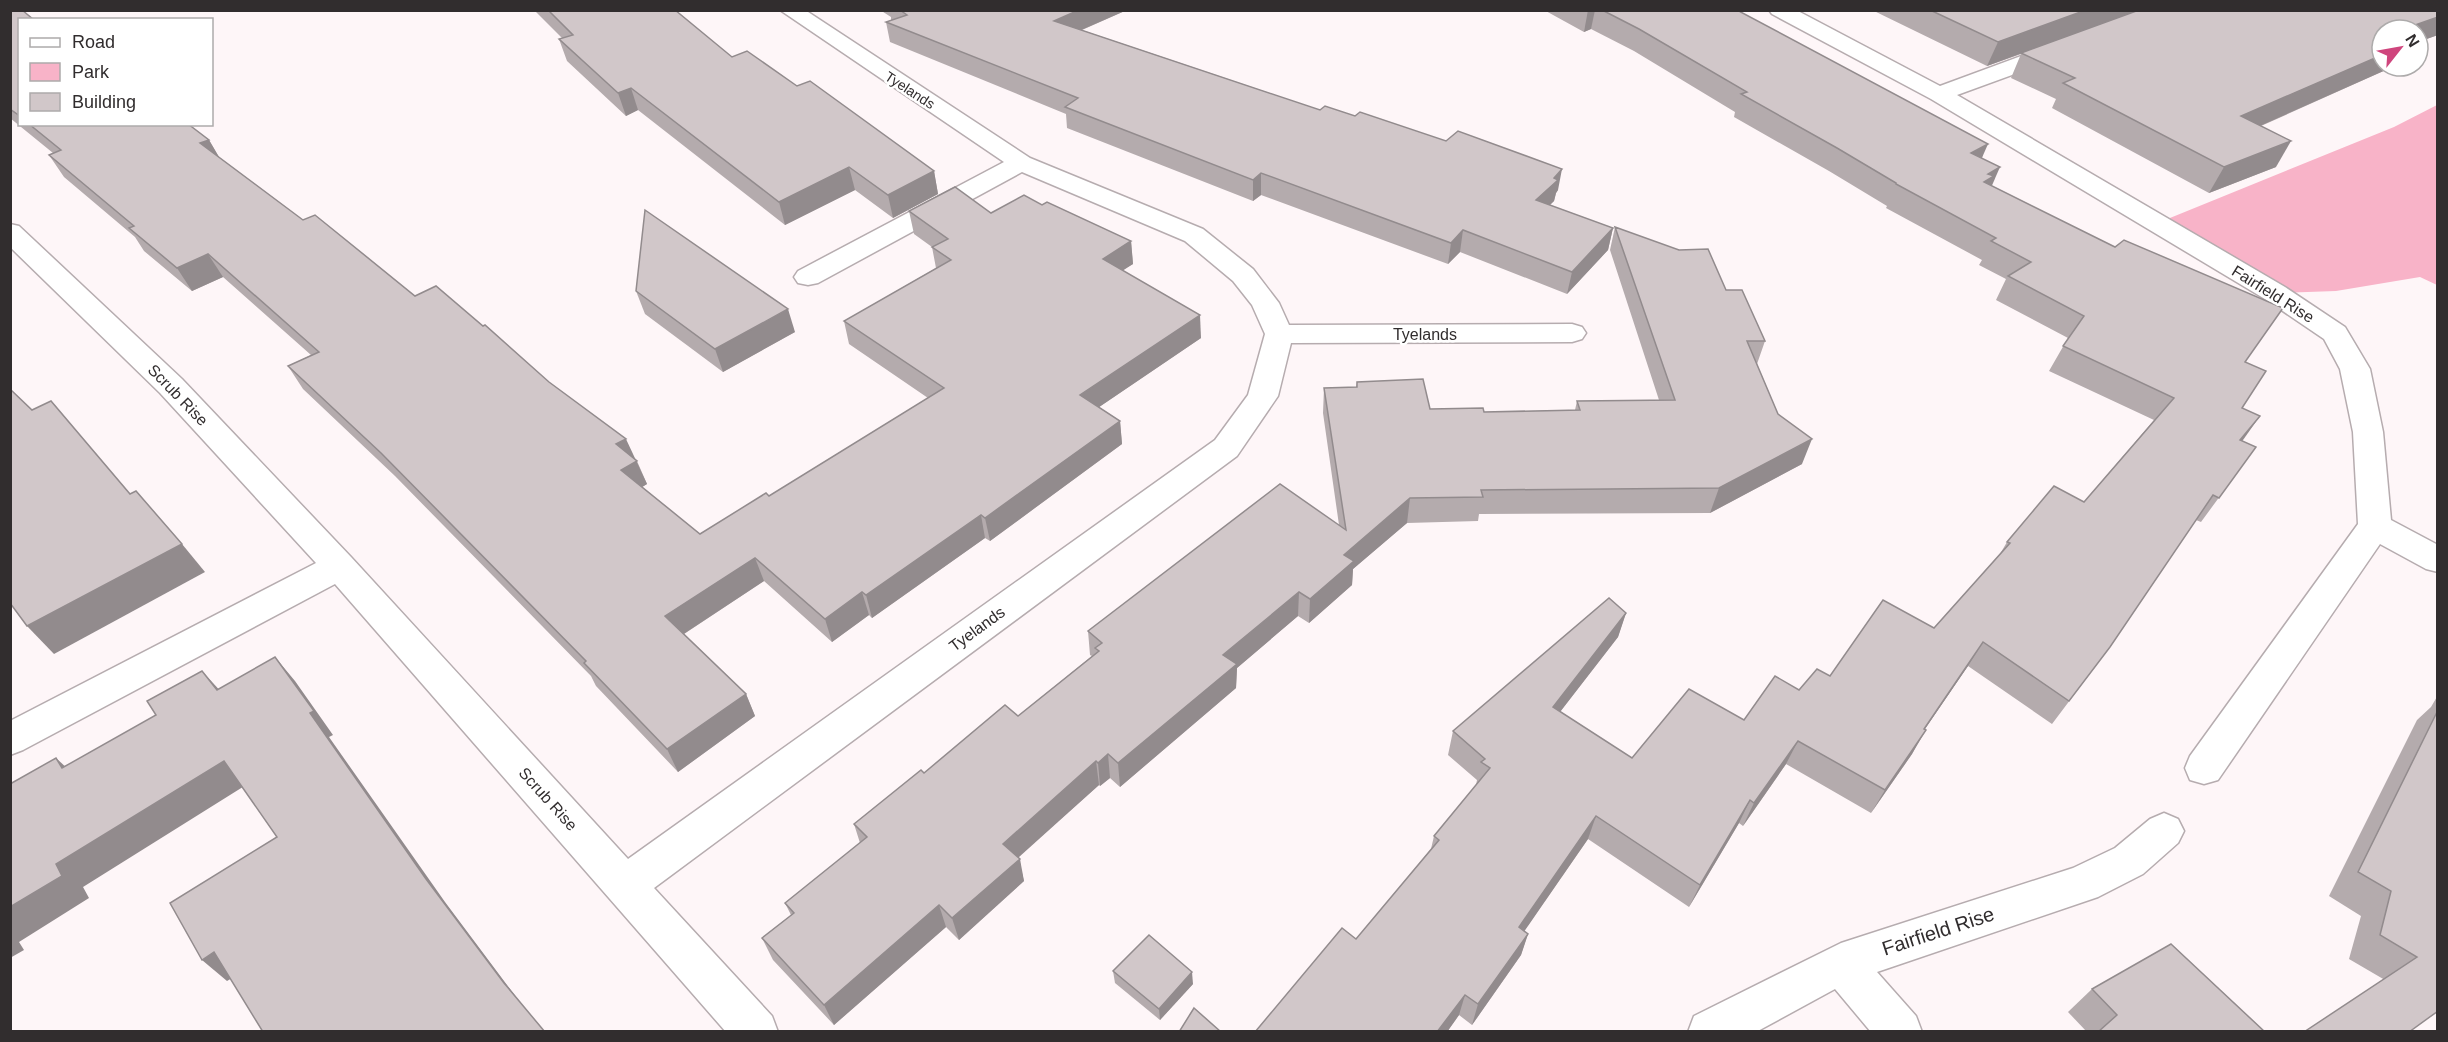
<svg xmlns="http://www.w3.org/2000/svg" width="2448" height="1042" font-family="Helvetica,sans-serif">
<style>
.green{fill:#f8b3c8}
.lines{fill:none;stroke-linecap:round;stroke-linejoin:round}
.street-casing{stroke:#b6acaf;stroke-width:3}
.street{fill:#fff;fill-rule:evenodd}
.wall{fill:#b4abad}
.shaded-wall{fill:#928b8d}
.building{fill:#d1c7c9;stroke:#928b8d;stroke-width:1.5}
.labels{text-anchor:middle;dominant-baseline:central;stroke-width:5;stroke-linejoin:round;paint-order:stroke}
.far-street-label{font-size:14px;fill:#312d2e;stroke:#fff}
.street-label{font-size:16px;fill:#312d2e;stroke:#fff}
.near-street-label{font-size:20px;fill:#312d2e;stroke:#fff}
</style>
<rect width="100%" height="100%" fill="#fef6f8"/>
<!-- green -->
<polygon class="green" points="2437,105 2437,285 2420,277 2336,291 2275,293 2165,220 2394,127"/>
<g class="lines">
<defs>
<g id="street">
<polygon points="780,10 805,10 1030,158 1203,229 1253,269 1279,303 1289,325 1572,324 1582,327 1586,333 1582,339 1572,342 1291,343 1278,396 1237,456 654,888 772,1016 778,1032 726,1032 335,584 23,750 10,755 10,721 316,563 160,393 10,247 10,224 19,226 182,379 351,557 628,859 1215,440 1248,395 1265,334 1252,305 1233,281 1185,241 1022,172 818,283 808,285 798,283 794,277 798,271 1004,162"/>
<polygon points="1769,10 1796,10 1940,86 2051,45 2059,43 2067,45 2070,50 2067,55 1957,95 2285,287 2345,327 2370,369 2383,432 2391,520 2438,545 2438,572 2426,569 2380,544 2218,780 2204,784 2190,780 2185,768 2190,756 2358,524 2353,432 2340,369 2324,339 2265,299 1931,99 1772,14"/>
<polygon points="2164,813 2178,819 2184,831 2178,843 2143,874 2098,897 1877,972 1916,1016 1922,1032 1871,1032 1835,989 1756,1032 1688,1032 1694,1016 1841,943 2073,868 2115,848 2150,819"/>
</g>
</defs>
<!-- street casing -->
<use href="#street" class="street-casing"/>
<!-- street -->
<use href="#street" class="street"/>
</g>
<!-- wall -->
<g class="wall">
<polygon points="10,10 20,20 20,124 188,124 209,140 220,159 303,220 415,296 635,459 637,461 647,484 642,487 700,534 769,496 928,398 849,344 844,321 936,268 932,247 914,234 909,211 991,213 1042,205 1131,241 1133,264 1122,270 1201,338 1099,407 1120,421 1122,444 990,541 985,538 872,618 869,615 832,642 764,581 684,634 746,694 755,716 678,772 596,686 591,676 395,476 303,389 288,366 311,355 223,277 192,291 144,251 135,237 64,177 49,155 53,153 10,118"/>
<polygon points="534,10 675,10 732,57 797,86 934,171 938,194 893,218 855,190 785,225 638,110 626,116 567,61 559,39 562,38"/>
<polygon points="880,10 1127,10 1082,30 1558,190 1556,193 1554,201 1550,205 1613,228 1608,250 1567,294 1460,252 1448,264 1261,195 1253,201 1067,128 1066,114 890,42 886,22 891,20 891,17"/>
<polygon points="1544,10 1737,10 1982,158 1992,186 2245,362 2242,408 2242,441 2256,447 2201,522 2196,520 2110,647 2052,724 1968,666 1925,729 1912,754 1871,813 1786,764 1743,826 1739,823 1689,907 1588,839 1524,931 1528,934 1521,955 1472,1025 1459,1015 1447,1032 1255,1032 1356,939 1431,849 1434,836 1476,785 1477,780 1448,755 1453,731 1626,613 1618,637 1560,712 1632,758 1744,720 1799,690 1934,628 2000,554 2007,542 2084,502 2154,420 2049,371 2068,338 1996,300 2006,279 1979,265 1982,260 1886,208 1887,206 1829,171 1734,117 1735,112 1634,51 1591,29 1584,32"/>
<polygon points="1872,10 2438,10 2438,35 2418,42 2418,30 2382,30 2388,69 2261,126 2276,167 2209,193 2052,108 2056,99 2011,78 2021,54 1987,66"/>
<polygon points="1615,227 1726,290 1765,341 1757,364 1778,414 1802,464 1710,513 1479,514 1478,521 1407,523 1353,569 1352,585 1309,623 1298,616 1237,668 1236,688 1120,787 1110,778 1100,786 1099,785 1018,857 1024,881 959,940 946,927 834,1025 773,960 762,938 791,915 785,903 860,843 854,824 924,773 1018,716 1092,656 1090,655 1088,631 1339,525 1323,413 1324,388 1356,387 1357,382 1430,409 1484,412 1575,410 1577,401 1659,400 1610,250"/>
<polygon points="636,291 795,332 723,372 645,314"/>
<polygon points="2438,695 2438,1011 2349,959 2361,916 2329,896 2417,720 2431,707"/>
<polygon points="1113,971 1193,984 1160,1020 1115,983"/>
<polygon points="2092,989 2265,1032 2087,1032 2068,1012"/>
</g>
<!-- shaded-wall -->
<g class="shaded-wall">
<polygon points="1079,10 1127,10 1056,41 1054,21"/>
<polygon points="1588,10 1595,10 1591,29 1584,32"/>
<polygon points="2086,10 2140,10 1987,66 1998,42"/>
<polygon points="2438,17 2438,35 2418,42 2418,30 2401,30"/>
<polygon points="2382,39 2382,66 2391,66 2388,69 2226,141 2241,116"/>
<polygon points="631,88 638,110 626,116 618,93"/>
<polygon points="209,140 222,162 200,143"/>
<polygon points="2291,141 2276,167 2209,193 2224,167"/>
<polygon points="1988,144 1978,167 1971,153"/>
<polygon points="849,167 855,190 785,225 779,202"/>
<polygon points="2000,167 1990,190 1973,205 1988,174"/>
<polygon points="1562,169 1558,190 1556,193 1554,201 1532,222 1536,200 1554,178"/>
<polygon points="934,171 938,194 893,218 888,195"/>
<polygon points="1261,173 1261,195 1253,201 1253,180"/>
<polygon points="1613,228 1608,250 1567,294 1572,272"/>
<polygon points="1463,230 1460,252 1448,264 1451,243"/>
<polygon points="1131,241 1133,264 1105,282 1103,259"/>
<polygon points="208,254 223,277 192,291 177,268"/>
<polygon points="788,309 795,332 723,372 715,349"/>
<polygon points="1200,315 1201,338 1083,418 1080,395"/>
<polygon points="2260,416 2243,440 2222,465 2240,440"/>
<polygon points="1120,421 1122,444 990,541 985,518"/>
<polygon points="626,439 647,484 631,494 621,470 616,444"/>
<polygon points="1812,439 1802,464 1710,513 1719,488"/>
<polygon points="1410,498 1407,523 1353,569 1352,585 1309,623 1310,599 1344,555"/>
<polygon points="981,515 985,538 872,618 866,595"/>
<polygon points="182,544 205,572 54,654 27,626"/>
<polygon points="755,558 764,581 676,639 665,616"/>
<polygon points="862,592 869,615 832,642 825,619"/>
<polygon points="1299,592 1298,616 1237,668 1236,688 1120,787 1118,763 1223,655"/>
<polygon points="1626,613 1618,637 1546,730 1553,707"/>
<polygon points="1983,642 1968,666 1909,752 1924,729"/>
<polygon points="275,657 295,681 333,735 329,737 445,902 522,1005 504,983 426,879 310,713"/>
<polygon points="202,671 224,695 217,690"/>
<polygon points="746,694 755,716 678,772 667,749"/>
<polygon points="1926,730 1912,754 1871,813 1885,790"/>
<polygon points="1798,741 1786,764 1743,826 1754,803"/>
<polygon points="1108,754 1110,778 1100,786 1098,763"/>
<polygon points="56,758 82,782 62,768"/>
<polygon points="224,761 246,785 83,887 89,898 19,942 24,950 10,958 10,907 56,864"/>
<polygon points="1096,761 1099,785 1008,867 1003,844"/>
<polygon points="1750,800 1739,823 1689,907 1700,885"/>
<polygon points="1596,816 1588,839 1512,949 1519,927"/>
<polygon points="1020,859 1024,881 959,940 952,918"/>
<polygon points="939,905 946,927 834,1025 824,1005"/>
<polygon points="1528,934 1521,955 1472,1025 1478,1004"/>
<polygon points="214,952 239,974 227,981 202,960"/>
<polygon points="1192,972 1193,984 1160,1020 1159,1009"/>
<polygon points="1465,995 1459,1015 1447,1032 1437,1032"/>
</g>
<!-- building -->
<g class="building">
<polygon points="10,10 22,10 34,20 20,20 20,116 10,109"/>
<polygon points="548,10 675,10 732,57 747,51 797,86 810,81 934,171 888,195 849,167 779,202 631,88 618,93 559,39 573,35"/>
<polygon points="900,10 1079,10 1054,21 1320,110 1325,106 1355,116 1360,112 1446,141 1458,131 1562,169 1554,178 1558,180 1536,200 1613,228 1572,272 1463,230 1451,243 1261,173 1253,180 1065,107 1078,98 886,22 907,15"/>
<polygon points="1602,10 1737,10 1988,144 1971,153 2000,167 1988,174 1994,176 1984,182 2115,247 2124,240 2283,308 2245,362 2266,371 2242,408 2260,416 2240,440 2256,447 2219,498 2213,495 2110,647 2069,701 1983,642 1924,729 1926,730 1885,790 1798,741 1754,803 1750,800 1700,885 1596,816 1519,927 1528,934 1478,1004 1465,995 1437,1032 1255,1032 1342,928 1356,939 1439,840 1434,836 1490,768 1481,762 1485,759 1453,731 1609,598 1626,613 1553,707 1632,758 1689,689 1744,720 1775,676 1799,690 1817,669 1830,676 1883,600 1934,628 2010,543 2007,542 2054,486 2084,502 2174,398 2063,346 2084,316 2008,276 2031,262 1991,241 1996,238 1896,184 1896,183 1837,148 1741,94 1747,92 1639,29"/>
<polygon points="1930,10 2086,10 1998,42"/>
<polygon points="2139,10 2438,10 2438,17 2401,30 2382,30 2382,55 2241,116 2291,141 2224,167 2063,83 2075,78 2021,53"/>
<polygon points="29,124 188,124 209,140 200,143 303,220 315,215 415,296 436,286 483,326 485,325 549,382 626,439 616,444 637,461 621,470 700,534 766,493 769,496 944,388 844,321 951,260 932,247 948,239 909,211 955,187 991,213 1024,195 1042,205 1047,202 1131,241 1103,259 1200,315 1080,395 1120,421 985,518 981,515 866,595 862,592 825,619 755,558 665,616 746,694 667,749 584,663 586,661 381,453 288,366 319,352 208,254 177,268 129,228 134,226 49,155 61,150"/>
<polygon points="645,210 788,309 715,349 636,291"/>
<polygon points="1615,227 1679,250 1708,249 1726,290 1742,290 1765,341 1747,341 1778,414 1812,439 1719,488 1481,490 1483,497 1410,498 1344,555 1354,561 1310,599 1299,592 1223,655 1237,664 1118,763 1108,754 1098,763 1096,761 1003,844 1020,859 952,918 939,905 824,1005 762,938 794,913 785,903 867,837 854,824 921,770 924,773 1005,705 1018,716 1099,651 1095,648 1102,643 1088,631 1280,484 1346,530 1324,388 1357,387 1357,382 1423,379 1430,409 1483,408 1484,412 1580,410 1577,401 1675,400"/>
<polygon points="10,389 32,410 51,401 130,494 136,491 182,544 27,626 10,603"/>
<polygon points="275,657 314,711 310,713 426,879 504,983 545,1032 263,1032 214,952 202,960 170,903 277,837 224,761 56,864 62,876 10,907 10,784 56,758 62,768 156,715 147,701 202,671 217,690"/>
<polygon points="2438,710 2438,1011 2409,1032 2304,1032 2417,957 2380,935 2391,891 2358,872"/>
<polygon points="1149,935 1192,972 1159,1009 1113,971"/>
<polygon points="2171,944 2265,1032 2098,1032 2117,1015 2092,989"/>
<polygon points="1194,1008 1221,1032 1179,1032"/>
</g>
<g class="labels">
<!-- far-street labels -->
<g class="far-street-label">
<text transform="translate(910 90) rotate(33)">Tyelands</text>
</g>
<!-- street labels -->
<g class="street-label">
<text transform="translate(2273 294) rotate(32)">Fairfield Rise</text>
<text x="1425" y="334">Tyelands</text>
<text transform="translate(178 395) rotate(46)">Scrub Rise</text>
<text transform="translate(977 629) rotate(-36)">Tyelands</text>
<text transform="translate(548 799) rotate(48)">Scrub Rise</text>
</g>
<!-- near-street labels -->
<g class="near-street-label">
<text transform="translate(1938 931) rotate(-18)">Fairfield Rise</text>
</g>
</g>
<!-- border -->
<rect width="2448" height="1042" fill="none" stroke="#312d2e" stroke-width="24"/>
<!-- legend -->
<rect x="18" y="18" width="195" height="108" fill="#ffffff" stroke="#adabab" stroke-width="1.5"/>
<rect x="30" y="38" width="30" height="9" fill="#ffffff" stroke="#adabab" stroke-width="1.5"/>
<text x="72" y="48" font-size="18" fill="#312d2e">Road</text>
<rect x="30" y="63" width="30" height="18" fill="#f8b3c8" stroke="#adabab" stroke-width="1.5"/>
<text x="72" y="78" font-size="18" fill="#312d2e">Park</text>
<rect x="30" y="93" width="30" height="18" fill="#d1c7c9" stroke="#adabab" stroke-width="1.5"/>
<text x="72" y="108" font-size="18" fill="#312d2e">Building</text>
<!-- north arrow -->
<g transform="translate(2400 48) rotate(59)"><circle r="28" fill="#ffffff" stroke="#adabab" stroke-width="1.5"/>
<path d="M0-4.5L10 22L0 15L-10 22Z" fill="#cf457d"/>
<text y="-9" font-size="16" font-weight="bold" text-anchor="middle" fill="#312d2e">N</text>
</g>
</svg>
